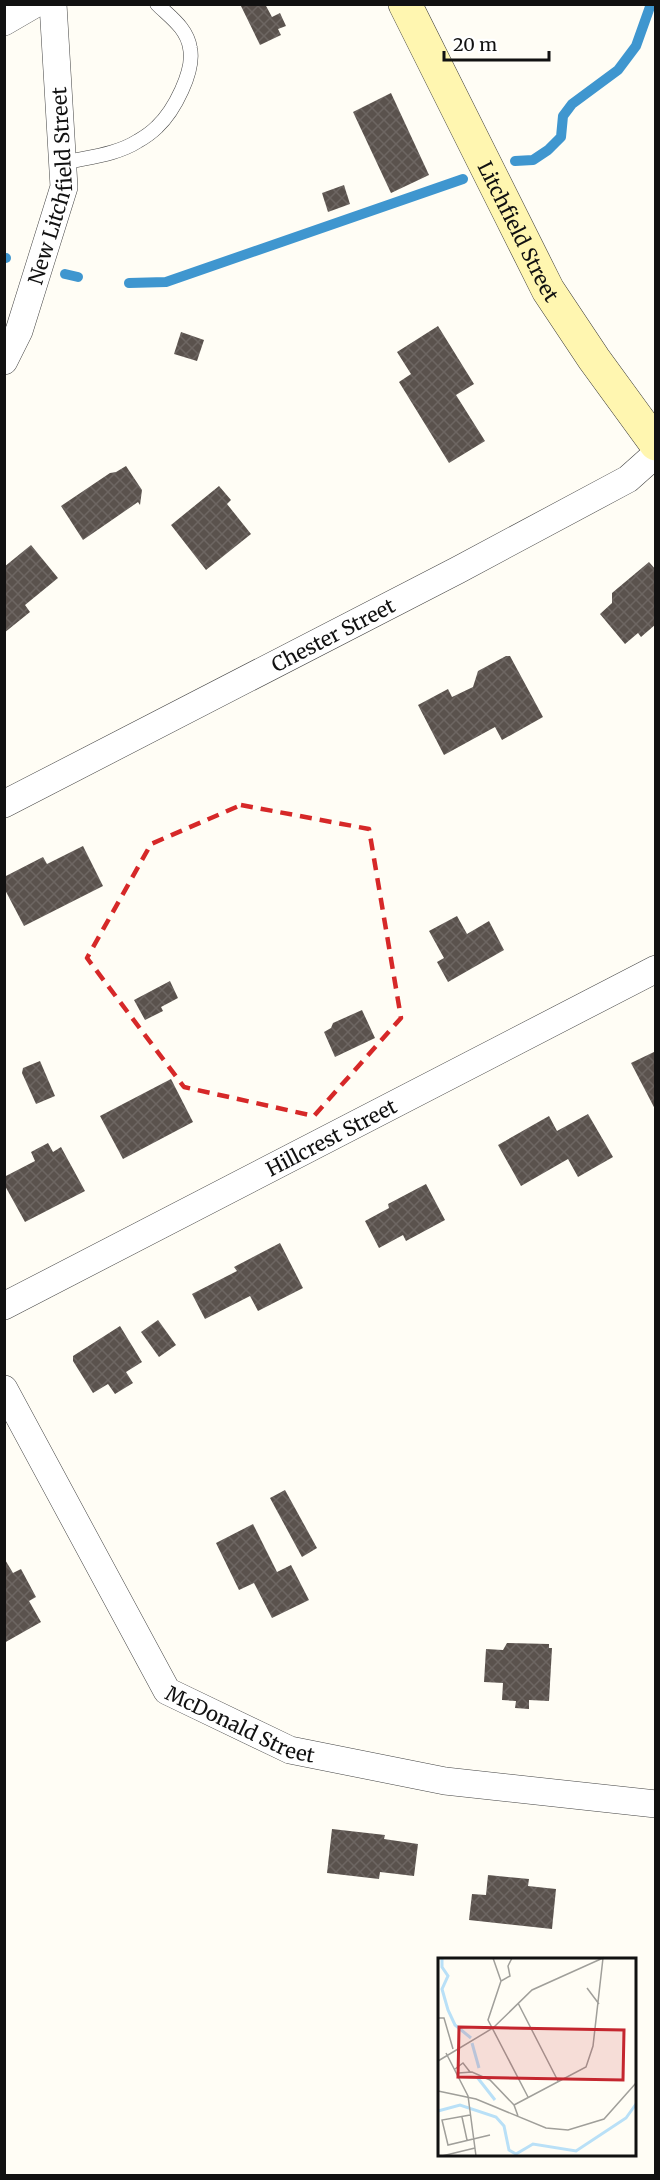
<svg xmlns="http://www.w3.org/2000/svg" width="660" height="2180" font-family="Merriweather,serif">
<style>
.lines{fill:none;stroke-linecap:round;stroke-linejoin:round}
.stream{stroke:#3f96cf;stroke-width:10}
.building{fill:url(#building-cross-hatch)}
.lane-casing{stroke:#444;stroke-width:15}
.street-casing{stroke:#444;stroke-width:28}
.secondary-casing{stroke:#333;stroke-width:34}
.lane{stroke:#fff;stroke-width:14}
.street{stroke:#fff;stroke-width:27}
.secondary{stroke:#fff6b0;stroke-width:33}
.marked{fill:none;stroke:#d62828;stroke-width:4.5;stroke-dasharray:12 8;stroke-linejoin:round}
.labels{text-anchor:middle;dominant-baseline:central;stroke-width:6;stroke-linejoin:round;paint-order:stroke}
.street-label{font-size:20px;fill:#111;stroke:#fff}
.inset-river{fill:none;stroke:#b9e0f7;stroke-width:3}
.inset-road{fill:none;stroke:#a09f9a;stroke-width:1.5}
.view{fill:#c4262e;fill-opacity:0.15;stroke:#c4262e;stroke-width:3}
.inset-edge{fill:none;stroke:#111;stroke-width:3}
</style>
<defs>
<pattern id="building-cross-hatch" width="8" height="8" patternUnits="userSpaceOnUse" patternTransform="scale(1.5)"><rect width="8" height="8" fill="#5a524d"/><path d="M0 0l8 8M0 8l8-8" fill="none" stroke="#6d6662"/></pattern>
</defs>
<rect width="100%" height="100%" fill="#fffdf5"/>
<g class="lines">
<!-- stream -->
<g class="stream">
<polyline points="515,161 533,160 548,150 561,137 563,116 572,104 618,70 636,46 651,4"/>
<polyline points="4,258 6,258"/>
<polyline points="65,274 78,277"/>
<polyline points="129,283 166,282 463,179"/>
</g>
</g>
<!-- building -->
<g class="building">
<polygon points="240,4 265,4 272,17 280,13 286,26 278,29 281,35 260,45"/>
<polygon points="391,93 429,175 391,193 353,112"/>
<polygon points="344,185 350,204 328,212 322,193"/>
<polygon points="438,326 474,384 456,395 485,441 449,463 399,382 411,374 397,352"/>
<polygon points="181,332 204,340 197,361 174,354"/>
<polygon points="126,466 142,490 140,505 138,502 83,540 61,506 110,473 116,472"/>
<polygon points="219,486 231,500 227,504 251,534 206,570 171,525"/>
<polygon points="31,545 58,578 25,605 30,612 4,633 4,567"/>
<polygon points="649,562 656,570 656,624 641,637 638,633 625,644 600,614 612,603 612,593"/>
<polygon points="506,656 510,656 543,717 502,740 495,727 444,755 418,705 448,689 452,697 473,687 478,671"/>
<polygon points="83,846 103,886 24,926 4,888 4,877 43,857 47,864"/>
<polygon points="457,916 467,934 489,921 504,950 448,982 437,962 444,958 429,931"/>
<polygon points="170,981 178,998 161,1007 163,1011 145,1020 134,1000"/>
<polygon points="362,1010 375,1038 335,1057 324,1032 331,1028 333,1023"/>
<polygon points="656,1051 656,1111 631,1063"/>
<polygon points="40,1061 55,1096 36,1104 22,1073 23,1068"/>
<polygon points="171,1079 193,1122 123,1159 100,1116"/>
<polygon points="588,1114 613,1157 578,1177 568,1159 521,1186 498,1145 549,1116 557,1131"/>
<polygon points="48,1143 53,1152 61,1147 85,1191 25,1222 4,1184 4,1177 35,1161 31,1152"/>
<polygon points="426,1184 445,1220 406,1241 403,1235 379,1248 365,1221 389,1208 388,1204"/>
<polygon points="280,1243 303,1288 258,1311 250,1296 205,1319 192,1294 237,1271 234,1267"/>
<polygon points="158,1320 176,1345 159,1357 141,1332"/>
<polygon points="120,1326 142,1362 126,1372 133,1383 115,1394 108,1384 93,1393 73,1361 73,1356"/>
<polygon points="285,1490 317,1548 302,1557 270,1498"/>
<polygon points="253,1524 277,1572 291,1565 309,1600 272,1618 254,1583 239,1590 216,1543"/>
<polygon points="4,1558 13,1573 21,1569 36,1597 29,1601 41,1622 4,1643"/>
<polygon points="507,1643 549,1644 549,1648 552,1648 549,1701 529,1700 529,1709 515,1708 516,1701 502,1700 503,1683 484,1682 486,1649 503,1650"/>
<polygon points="332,1829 385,1835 384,1839 418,1844 414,1876 380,1872 379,1879 327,1873"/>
<polygon points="488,1875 529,1879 528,1886 556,1889 552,1929 469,1920 472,1894 486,1895"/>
</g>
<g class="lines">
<defs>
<path id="lane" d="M63 163C88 157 116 155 138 141 145 137 152 132 157 127 174 111 195 71 190 48 187 28 170 17 157 4"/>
<g id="street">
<polyline points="4,22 35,4"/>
<path id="s1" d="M4 361 19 331 64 187 53 4"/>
<path id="s2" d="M4 804 458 570 628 479 656 454"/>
<path id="s3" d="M4 1306 656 969"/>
<path id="s4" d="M4 1389 167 1691 290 1750 445 1781 656 1804"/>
</g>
<g id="secondary">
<path id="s5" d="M405 4 548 290 594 359 656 444"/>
</g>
</defs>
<!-- lane casing -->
<use href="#lane" class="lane-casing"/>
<!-- street casing -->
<use href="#street" class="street-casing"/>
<!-- secondary casing -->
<use href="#secondary" class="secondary-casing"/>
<!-- lane -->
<use href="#lane" class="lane"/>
<!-- street -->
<use href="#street" class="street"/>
<!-- secondary -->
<use href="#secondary" class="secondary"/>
</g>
<!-- marked area -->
<path class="marked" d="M241 805 369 829 401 1018 314 1116 184 1087 87 958 151 844Z"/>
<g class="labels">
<!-- street labels -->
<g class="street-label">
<text stroke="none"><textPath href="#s1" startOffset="184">New Litchfield Street</textPath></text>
<text stroke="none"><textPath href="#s5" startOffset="254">Litchfield Street</textPath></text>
<text stroke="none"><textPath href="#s2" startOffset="370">Chester Street</textPath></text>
<text stroke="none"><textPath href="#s3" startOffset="368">Hillcrest Street</textPath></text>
<text stroke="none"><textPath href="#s4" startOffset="424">McDonald Street</textPath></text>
</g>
</g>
<!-- overview -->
<g transform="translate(438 1958)">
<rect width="198" height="198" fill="#fffdf5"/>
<path class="inset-river" d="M4 0V9L10 18 4 31 10 52 17 67 33 80M34 85 41 110M39 119 57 142M0 153 22 147 58 159 66 168 71 192 78 196 95 186 138 193 188 160 198 146"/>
<path class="inset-road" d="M55 0 63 23M74 0 70 8 72 18 63 23 50 62 90 139M149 30 161 46M80 45 120 123M0 60H6L15 91M8 95 30 138 38 198M0 103 55 70 94 32 165 0 155 88 148 109 76 147M17 111 25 105 32 114M20 115 34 114 52 122 76 147 80 158M0 133 38 141 108 170 130 172 166 161 198 125M32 157 4 162 10 187 52 177M24 159 29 182M4 198 37 190"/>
<path class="view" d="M21 69 186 72 185 122 20 119Z"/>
<rect width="198" height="198" class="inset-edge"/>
</g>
<!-- border -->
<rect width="660" height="2180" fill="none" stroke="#111111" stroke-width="12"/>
<!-- scale -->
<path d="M444 51v9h105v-9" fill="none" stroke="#111111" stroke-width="3"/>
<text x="453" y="51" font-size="18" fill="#111111" stroke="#ffffff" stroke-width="4.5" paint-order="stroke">20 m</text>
</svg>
